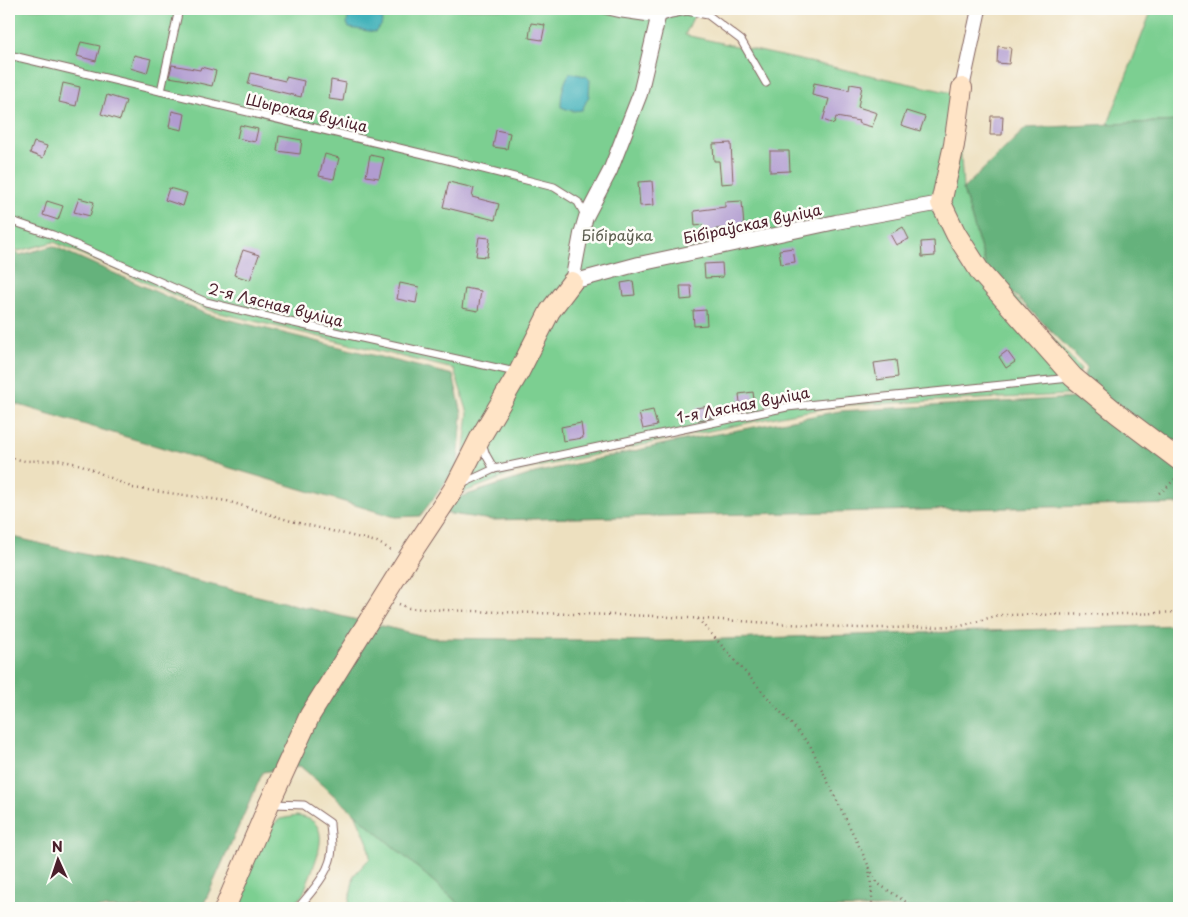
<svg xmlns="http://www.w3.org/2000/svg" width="1188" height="917" font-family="'Playpen Sans',sans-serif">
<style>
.green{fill:#7ccf91;stroke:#63775e}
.forest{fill:#65b27b;stroke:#586853}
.water{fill:#41b1b9;stroke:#466872}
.building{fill:#b19cd0}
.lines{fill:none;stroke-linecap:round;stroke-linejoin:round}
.lane-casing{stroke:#83635f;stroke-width:9}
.street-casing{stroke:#83635f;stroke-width:16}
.secondary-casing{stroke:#83635f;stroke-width:22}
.path{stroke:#83635f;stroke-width:2.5;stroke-dasharray:1 4;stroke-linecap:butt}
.lane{stroke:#fff;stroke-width:7}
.street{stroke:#fff;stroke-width:14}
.secondary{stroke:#ffe4c6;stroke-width:20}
.labels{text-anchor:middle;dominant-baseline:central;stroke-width:5;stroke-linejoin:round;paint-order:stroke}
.street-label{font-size:15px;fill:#4a1f2b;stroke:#fdfcf7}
.park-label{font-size:15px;fill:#5c5d4f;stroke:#fdfcf7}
</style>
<rect width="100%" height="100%" fill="#fdfcf7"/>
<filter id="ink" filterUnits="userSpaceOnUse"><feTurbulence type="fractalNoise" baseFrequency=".02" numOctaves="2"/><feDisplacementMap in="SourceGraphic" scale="10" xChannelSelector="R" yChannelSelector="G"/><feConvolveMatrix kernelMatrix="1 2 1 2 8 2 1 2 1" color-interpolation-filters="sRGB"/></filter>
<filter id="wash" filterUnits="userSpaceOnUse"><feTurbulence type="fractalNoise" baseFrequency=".0096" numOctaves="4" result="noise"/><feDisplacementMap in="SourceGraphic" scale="20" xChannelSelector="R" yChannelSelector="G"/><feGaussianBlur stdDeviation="1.12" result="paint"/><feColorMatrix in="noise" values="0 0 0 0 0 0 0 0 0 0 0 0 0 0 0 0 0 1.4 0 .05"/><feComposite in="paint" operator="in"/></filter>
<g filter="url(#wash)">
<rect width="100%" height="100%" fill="#ede0bf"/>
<!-- green -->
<g class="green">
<polygon points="9,9 697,9 685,35 957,94 963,189 986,266 1081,369 1068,395 846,405 790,414 523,470 459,494 468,413 454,369 208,310 54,242 19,251 9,245"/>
<polygon points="1152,9 1179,9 1179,121 1108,124"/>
<polygon points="355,813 464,908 348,908 354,875 370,858 368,843"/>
<path d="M296 816C333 819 319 853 310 876 307 882 305 892 301 897 298 901 289 906 285 908 279 910 254 908 246 908L242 906V895L244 879 264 837 271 826 280 819Z"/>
</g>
<!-- forest -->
<g class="forest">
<polygon points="1179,121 1179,504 492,520 444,513 457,498 535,473 674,442 840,411 1076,398 1087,367 986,266 963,189 1026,128"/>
<polygon points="53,246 206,314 453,375 462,414 458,466 420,516 395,517 9,402 9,248 20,255"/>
<polygon points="9,536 432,638 660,641 1179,625 1179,908 464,908 300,766 263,772 202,908 9,908"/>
</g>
<!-- water -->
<g class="water">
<polygon points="350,9 385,9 381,26 375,32 349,28 347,23"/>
<path d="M570 73 586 76 590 80 589 96 582 110 572 111 561 107C561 96 563 82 570 73Z"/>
</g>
<g id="blocks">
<!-- building -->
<g class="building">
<polygon points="531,23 545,25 542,40 529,38"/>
<polygon points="81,42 100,46 96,61 77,56"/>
<polygon points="998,46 1011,48 1009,64 997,63"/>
<polygon points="134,55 151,59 147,73 130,68"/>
<polygon points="172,65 200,70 201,67 216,71 212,86 181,79 169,77"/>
<polygon points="251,73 285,81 286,77 304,81 301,97 248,84"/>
<polygon points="331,80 346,83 343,101 329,99"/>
<polygon points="63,83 80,87 76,106 59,102"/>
<polygon points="814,83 849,90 850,84 862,86 858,107 877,113 872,127 858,123 859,121 836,117 834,124 823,120 829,99 812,95"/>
<polygon points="107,95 126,101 120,120 101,114"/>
<polygon points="172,111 185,114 182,130 169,127"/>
<polygon points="906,111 925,117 920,131 901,125"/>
<polygon points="991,116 1003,116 1002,135 990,135"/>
<polygon points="240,125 258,129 255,142 237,138"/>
<polygon points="496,130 510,133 507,149 493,147"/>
<polygon points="279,136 302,140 300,154 277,151"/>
<polygon points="34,142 47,146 43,158 30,153"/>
<polygon points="731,143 733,183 721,184 719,161 714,161 713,144"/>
<polygon points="770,151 789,151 790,171 770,172"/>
<polygon points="325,154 339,158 334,179 319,176"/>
<polygon points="370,155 384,158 379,178 366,176"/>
<polygon points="652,181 654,205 640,206 638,182"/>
<polygon points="449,182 474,188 472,197 499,204 495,220 443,207"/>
<polygon points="169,188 187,193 183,206 165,200"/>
<polygon points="79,198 94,202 90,216 74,212"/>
<polygon points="47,201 63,206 58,220 43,215"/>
<polygon points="742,201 744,227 716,229 717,231 704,233 703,225 695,226 694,211 725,207 725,202"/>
<polygon points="903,227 909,239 896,245 890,234"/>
<polygon points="479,237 490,238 487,257 476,256"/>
<polygon points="934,241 935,256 922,257 921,242"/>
<polygon points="793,248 795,262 781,264 779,250"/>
<polygon points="243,250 259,255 250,280 234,275"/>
<polygon points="722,263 723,277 705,278 704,264"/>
<polygon points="633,281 635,295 623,296 621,283"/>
<polygon points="400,283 419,287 416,303 397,299"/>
<polygon points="680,286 691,286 692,299 681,300"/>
<polygon points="465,288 481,291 478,311 462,308"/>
<polygon points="706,310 707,325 694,326 693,311"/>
<polygon points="1007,351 1015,362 1006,368 999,357"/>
<polygon points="896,360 898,377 877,380 874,363"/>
<polygon points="753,392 755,408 741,411 739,394"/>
<polygon points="710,406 711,418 698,420 696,408"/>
<polygon points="653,410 657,426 643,429 639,413"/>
<polygon points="581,423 583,438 563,441 561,427"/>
</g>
</g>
</g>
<g filter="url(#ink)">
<use href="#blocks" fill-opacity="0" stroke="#83635f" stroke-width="1"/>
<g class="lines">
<defs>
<g id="lane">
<polyline points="600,9 622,14 657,19 671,14 687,11 708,15 741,40 766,83"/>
<polyline points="9,55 424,154 554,187 578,202 586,217"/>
<polyline points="161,91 179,9"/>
<polyline points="9,220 53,235 206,302 285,321 516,372"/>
<polyline points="482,443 486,455 494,469"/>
<polyline points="462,484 494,469 787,407 1070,378"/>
<path d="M272 804 304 805 330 823C330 830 332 839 332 847 332 871 312 891 298 908"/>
</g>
<g id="street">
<polyline points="660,9 640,94 610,171 586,217 581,234 572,282 639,264 836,222 941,203"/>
<polyline points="962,88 979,9"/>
</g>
<g id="secondary">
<polyline points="962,88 954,145 941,203 956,234 981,273 1073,377 1118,414 1179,460"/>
<polyline points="225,908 269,804 310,715 408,558 455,487 480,438 519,372 550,311 572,282"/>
</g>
</defs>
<!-- lane casing -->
<use href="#lane" class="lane-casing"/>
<!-- street casing -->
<use href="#street" class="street-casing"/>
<!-- secondary casing -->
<use href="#secondary" class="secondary-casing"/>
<!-- path -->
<g class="path">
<polyline points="9,457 25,461 59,460 82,465 133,488 227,501 291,521 377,542 393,551"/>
<polyline points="1159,493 1167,487 1177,477"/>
<polyline points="399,604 409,608 445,610 499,612 654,616 857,628 888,628 961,626 999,615 1133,614 1179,612"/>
<polyline points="698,619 810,745 877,883 915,908"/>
<polyline points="869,867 872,894 872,908"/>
</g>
<!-- lane -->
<use href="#lane" class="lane"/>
<!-- street -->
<use href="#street" class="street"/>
<!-- secondary -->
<use href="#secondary" class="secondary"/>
</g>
</g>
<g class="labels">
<!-- street labels -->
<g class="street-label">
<text transform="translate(307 112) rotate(13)">Шырокая вуліца</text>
<text transform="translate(752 223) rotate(-12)">Бібіраўская вуліца</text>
<text transform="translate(276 304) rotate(14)">2-я Лясная вуліца</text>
<text transform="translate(743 404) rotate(-11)">1-я Лясная вуліца</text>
</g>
<!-- park labels -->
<g class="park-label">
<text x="617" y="234">Бібіраўка</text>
</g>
</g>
<!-- margin -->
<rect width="1188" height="917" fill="none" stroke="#fdfcf7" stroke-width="30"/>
<!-- north arrow -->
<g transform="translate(58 860) rotate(357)" stroke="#fdfcf7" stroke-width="4" paint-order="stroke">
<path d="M0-4L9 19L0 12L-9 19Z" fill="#4a1f2b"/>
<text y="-8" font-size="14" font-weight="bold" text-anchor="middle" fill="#4a1f2b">N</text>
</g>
</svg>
